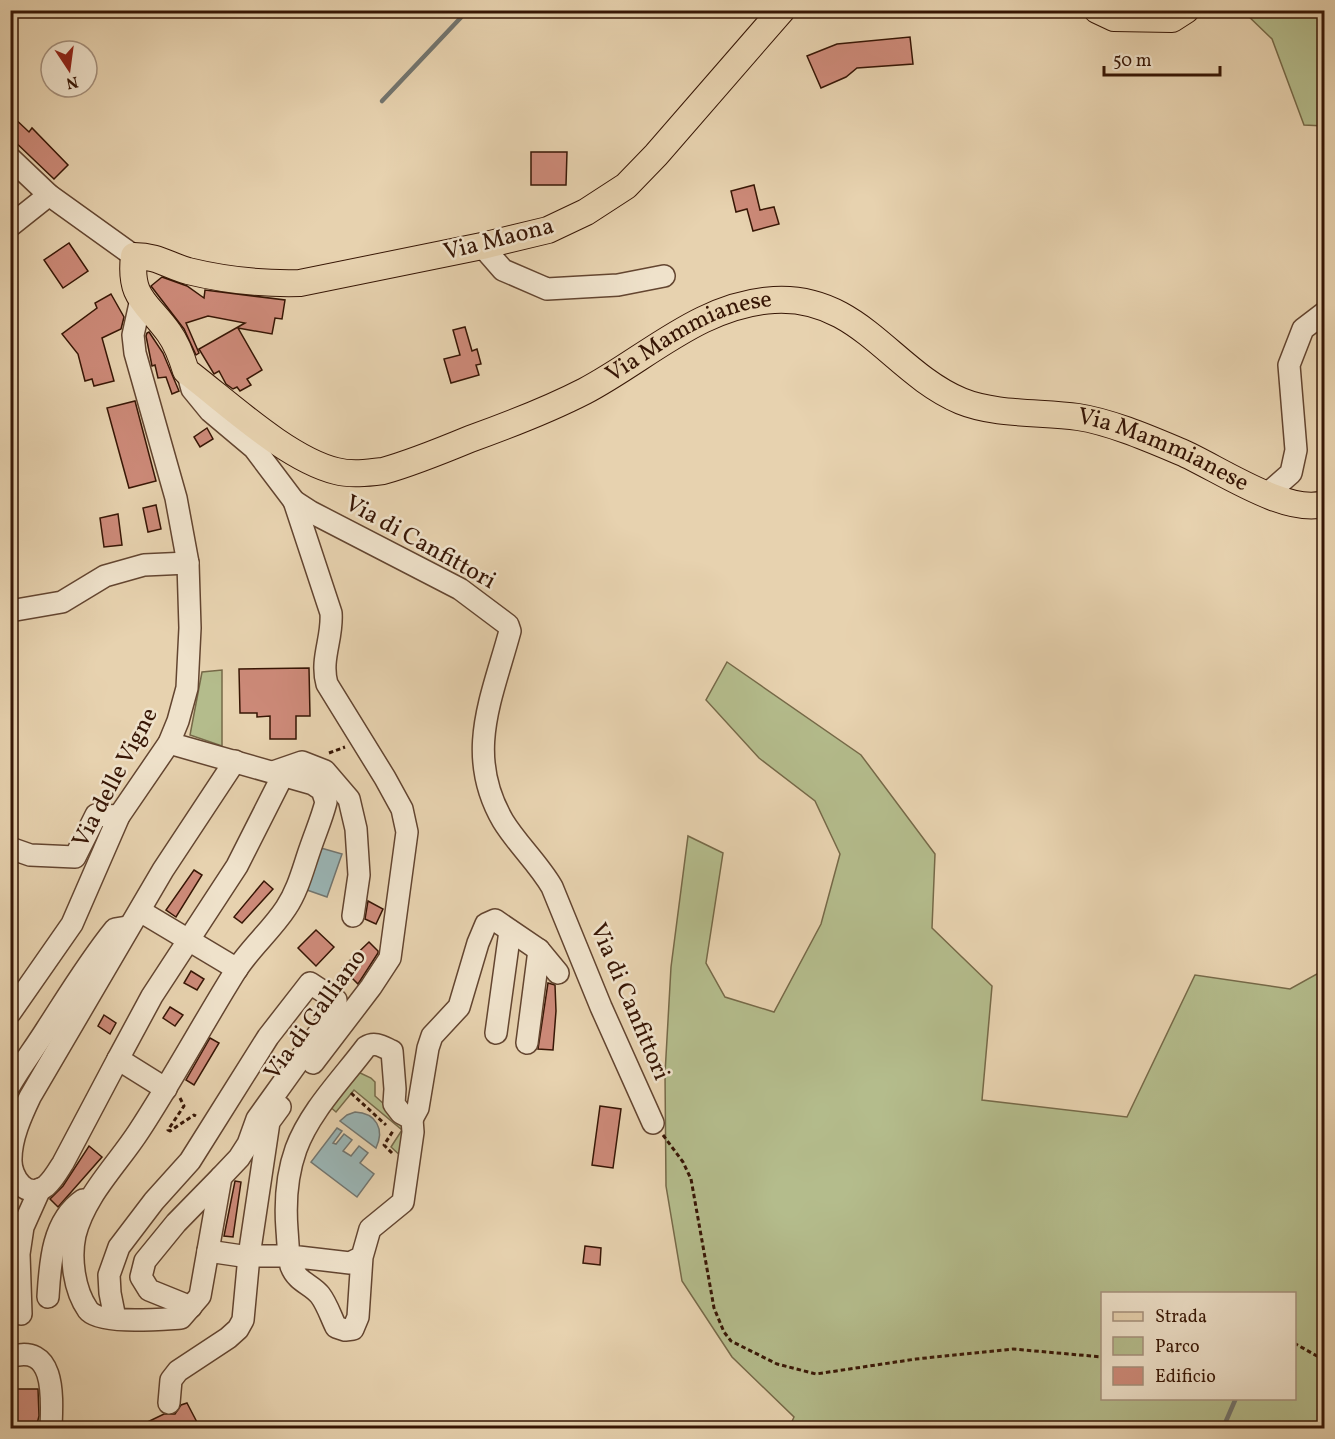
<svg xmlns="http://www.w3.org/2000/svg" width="1335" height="1439" font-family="Vollkorn,serif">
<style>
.green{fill:#b4bc8c;stroke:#766948;stroke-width:1.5;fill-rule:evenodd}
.water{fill:#9ab5b5;stroke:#72756f;stroke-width:1.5}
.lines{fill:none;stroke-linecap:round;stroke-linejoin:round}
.stream{stroke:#72756f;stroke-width:4.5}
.building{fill:#cd8a79;stroke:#371605;stroke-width:1.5}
.minor-casing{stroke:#634530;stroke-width:24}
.major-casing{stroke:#371605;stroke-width:28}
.path{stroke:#371605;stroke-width:3;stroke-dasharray:4.5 3;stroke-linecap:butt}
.minor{stroke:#efe2cb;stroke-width:21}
.major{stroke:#e7d2af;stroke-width:26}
.labels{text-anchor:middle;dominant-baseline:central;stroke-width:5;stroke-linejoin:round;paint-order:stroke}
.street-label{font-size:24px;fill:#371605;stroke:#efe2cb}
</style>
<rect width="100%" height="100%" fill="#e7d2af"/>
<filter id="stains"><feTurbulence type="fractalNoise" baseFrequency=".00333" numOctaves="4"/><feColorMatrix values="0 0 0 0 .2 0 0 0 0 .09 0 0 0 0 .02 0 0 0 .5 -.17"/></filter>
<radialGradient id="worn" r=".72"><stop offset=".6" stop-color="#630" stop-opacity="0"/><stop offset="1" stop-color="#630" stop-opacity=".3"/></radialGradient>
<!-- green -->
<g class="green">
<polygon points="1243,11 1324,11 1324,126 1304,125 1272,39"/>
<path d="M727 662 861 755 935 854 932 928 992 986 982 1100 1127 1117 1195 975 1290 989 1324 970V1428H789L794 1417 732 1357 682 1281 666 1186 665 1074 671 967 688 836 723 853 706 963 725 997 774 1012 821 924 840 854 815 801 759 758 706 700ZM1102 1294H1294V1398H1102Z"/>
<polygon points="222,670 222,746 190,735 202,672"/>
<polygon points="356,1071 371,1078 375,1082 375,1096 404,1122 404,1159 391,1147 402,1130 354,1090 336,1112 328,1105"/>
</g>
<!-- water -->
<g class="water">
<polygon points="321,848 342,854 327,897 307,890"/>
<path d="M355 1112C376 1113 385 1129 376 1148L340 1121 347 1115Z"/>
<polygon points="337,1128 342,1131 333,1143 336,1144 344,1134 352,1140 343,1151 351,1156 359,1146 368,1153 360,1163 374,1174 357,1197 311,1162"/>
</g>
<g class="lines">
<!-- stream -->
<g class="stream">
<polyline points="382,101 468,10"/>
<polyline points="1223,1428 1236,1398"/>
</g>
</g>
<!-- building -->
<g class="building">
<polygon points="910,37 913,64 857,68 846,77 821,88 807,56 837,44"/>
<polygon points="10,114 29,132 32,128 68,165 54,179 10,137"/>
<polygon points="531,152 567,152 566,185 531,185"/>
<polygon points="754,185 760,210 774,207 779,224 753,231 747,209 736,212 731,191"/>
<polygon points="69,243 88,271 63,288 44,260"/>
<polygon points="162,277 187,286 204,298 205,290 285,300 282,319 275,318 272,334 238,328 262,370 247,379 251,385 240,391 237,387 233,389 226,384 219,371 214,374 199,349 245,323 208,316 186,323 199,353 196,355 184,329 151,286"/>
<polygon points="111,294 124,317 121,329 102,338 114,381 94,386 92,379 85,381 78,354 62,334 97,308 95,303"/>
<polygon points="465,327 472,351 477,349 481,364 476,365 479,375 451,383 444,359 460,355 453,330"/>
<polygon points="149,332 163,353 179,391 172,394 166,377 158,378 155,365 152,366 146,336 147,333"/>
<polygon points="135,401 156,481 129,488 107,408"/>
<polygon points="207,428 213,439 200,447 194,437"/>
<polygon points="156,505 161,529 148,532 143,508"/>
<polygon points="118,514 122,545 104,547 100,518"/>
<polygon points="309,668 310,716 296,716 296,739 270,739 270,716 257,717 257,713 240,713 239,669"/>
<polygon points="194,870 202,875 176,917 166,910"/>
<polygon points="264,881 273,889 242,923 234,917"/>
<polygon points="368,901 383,909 376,924 365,919"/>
<polygon points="316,930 334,947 316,966 298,948"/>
<polygon points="369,942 378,951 378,953 358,984 342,968"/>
<polygon points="191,971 204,979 197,990 184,983"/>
<polygon points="548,983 555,985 556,1011 553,1050 538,1049"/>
<polygon points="170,1007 183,1015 175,1026 163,1018"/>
<polygon points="104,1015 116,1023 110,1034 98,1026"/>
<polygon points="210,1038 219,1043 194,1085 186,1080"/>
<polygon points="600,1106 621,1109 613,1168 592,1165"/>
<polygon points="89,1146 102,1157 58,1207 50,1199 63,1186"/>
<polygon points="235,1181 241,1182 233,1237 224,1236"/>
<polygon points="585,1246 601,1248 600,1265 583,1263"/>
<polygon points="12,1389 38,1389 39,1416 36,1428 13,1428"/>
<polygon points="187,1403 200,1428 135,1428 164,1414 175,1414 181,1405"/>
</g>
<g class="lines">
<defs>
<g id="minor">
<polyline points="10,158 49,195 134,256"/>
<polyline points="10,226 49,195"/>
<polyline points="482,246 503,270 547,289 618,285 664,276"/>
<path d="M187 371 192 389 210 411 254 448 294 501 311 512 460 589 508 625 510 631C492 698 464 754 503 821 517 844 538 863 552 887L601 1007 653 1123"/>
<polyline points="1267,494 1291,473 1296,450 1289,365 1303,329 1324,313"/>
<path d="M294 501 331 613C333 638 320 659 327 684L385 778 402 809 407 832 390 958 371 987 313 1063"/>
<polyline points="10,611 62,602 105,576 144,565 188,563"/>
<polyline points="273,772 302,762 325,771 349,799 356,829 359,875 353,916"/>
<polyline points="10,848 30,855 75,857 96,815 119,816"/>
<polyline points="140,911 237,969"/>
<polyline points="10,1013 72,924 119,816 169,743 178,721 187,688 190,628 188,563 176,498 135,353 133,335 141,299"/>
<polyline points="496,1033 510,931"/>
<polyline points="527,1043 539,950"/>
<polyline points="118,1059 152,996 237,866 283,775"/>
<path d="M10 1085C21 1066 34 1049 46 1030 68 996 89 961 115 929L127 927"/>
<path d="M166 1089 118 1059 63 1163C58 1171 53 1180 46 1186 27 1201 10 1177 11 1159 11 1138 21 1116 30 1097L163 870 235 761"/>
<polyline points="412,1119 418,1108 428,1048 432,1036 459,1007 478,943 486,924 495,920 539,950 558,973"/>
<path d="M208 1251 242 1256H290L350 1263 362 1257 370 1229 403 1202 413 1132 412 1119 401 1113 394 1104 395 1089 392 1051C383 1047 375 1041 366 1047 342 1079 310 1111 296 1149 287 1174 285 1204 287 1230 288 1241 288 1256 291 1266 297 1282 311 1284 320 1295 327 1304 331 1317 336 1327L345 1330 353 1329 358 1317 362 1257"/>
<path d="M48 1297C50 1264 52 1221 83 1200"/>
<polyline points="191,1307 149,1290 141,1277 145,1261 176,1223 221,1177"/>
<polyline points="21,1314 19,1254 23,1227 40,1189"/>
<path d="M115 1318 110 1293 109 1275 119 1247 154 1201 190 1161 268 1037 310 983 336 1000V1009L257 1119 248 1144 239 1158 221 1177 200 1296 181 1318C163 1319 99 1325 88 1310 74 1290 70 1258 75 1235 85 1195 117 1165 139 1131 173 1079 202 1025 235 972 249 949 271 931 286 908 298 890 303 869 310 849 315 834 322 818 326 802L322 790 313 784 169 743"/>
<path d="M10 1357C57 1342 52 1400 51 1428"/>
<polyline points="169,1403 171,1380 178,1371 228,1338 238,1329 243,1320 249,1256 269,1122 280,1107"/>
</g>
<g id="major">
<path id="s1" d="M782 10 656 155 626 186 586 212 548 230 482 246 300 283C262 284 225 280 188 271 167 265 158 256 134 256 129 299 147 302 169 333 177 344 182 358 186 371 227 402 287 459 336 471 351 475 367 473 383 471 412 463 441 451 470 439 509 425 548 410 585 391 646 359 701 304 774 300 859 295 892 372 961 401 995 415 1041 412 1078 417 1111 422 1150 439 1181 452 1218 468 1285 515 1324 504"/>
<polyline points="1097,10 1114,18 1172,19 1186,10"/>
</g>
</defs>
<!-- minor casing -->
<use href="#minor" class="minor-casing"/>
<!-- major casing -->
<use href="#major" class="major-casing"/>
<!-- path -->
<g class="path">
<polyline points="329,753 345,747"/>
<polyline points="351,1093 386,1125"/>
<polyline points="180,1098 184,1106 168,1130 170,1131 194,1115 196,1116"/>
<polyline points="663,1135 683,1162 691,1179 714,1308 724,1332 731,1341 777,1364 816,1374 916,1359 1013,1349 1102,1357"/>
<polyline points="392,1153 384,1145 393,1131"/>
<polyline points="1294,1343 1324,1360"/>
</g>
<!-- minor -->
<use href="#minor" class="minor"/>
<!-- major -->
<use href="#major" class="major"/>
</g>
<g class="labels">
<!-- street labels -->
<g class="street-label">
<text transform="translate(499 240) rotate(-14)">Via Maona</text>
<text stroke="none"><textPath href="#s1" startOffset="1443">Via Mammianese</textPath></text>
<text stroke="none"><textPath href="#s1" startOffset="1964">Via Mammianese</textPath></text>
<text transform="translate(420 543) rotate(29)">Via di Canfittori</text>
<text transform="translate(116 778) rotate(-62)">Via delle Vigne</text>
<text transform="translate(629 1002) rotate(67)">Via di Canfittori</text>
<text transform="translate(316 1015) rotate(-54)">Via di Galliano</text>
</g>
</g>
<!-- margin -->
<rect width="1335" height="1439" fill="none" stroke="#e7d2af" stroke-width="36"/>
<rect x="12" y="12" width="1311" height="1415" fill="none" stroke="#371605" stroke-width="3"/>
<rect x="18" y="18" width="1299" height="1403" fill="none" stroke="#371605" stroke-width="1.5"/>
<!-- legend -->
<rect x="1101" y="1292" width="195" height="108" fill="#efe2cb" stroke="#a5907c" stroke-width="1.5"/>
<rect x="1113" y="1312" width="30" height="9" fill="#e7d2af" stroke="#a5907c" stroke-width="1.5"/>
<text x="1155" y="1322" font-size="18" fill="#371605">Strada</text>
<rect x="1113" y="1337" width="30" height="18" fill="#b4bc8c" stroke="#a5907c" stroke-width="1.5"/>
<text x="1155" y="1352" font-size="18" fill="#371605">Parco</text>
<rect x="1113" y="1367" width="30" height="18" fill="#cd8a79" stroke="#a5907c" stroke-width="1.5"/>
<text x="1155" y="1382" font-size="18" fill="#371605">Edificio</text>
<!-- north arrow -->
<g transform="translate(69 69) rotate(167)"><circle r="28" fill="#efe2cb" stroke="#a5907c" stroke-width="1.5"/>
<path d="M0-4.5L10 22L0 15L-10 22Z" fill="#8f2418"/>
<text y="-9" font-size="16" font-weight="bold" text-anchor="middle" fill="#371605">N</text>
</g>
<!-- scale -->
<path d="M1104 66v9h116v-9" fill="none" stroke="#371605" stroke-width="3"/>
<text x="1113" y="66" font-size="18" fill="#371605" stroke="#efe2cb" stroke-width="4.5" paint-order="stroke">50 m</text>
<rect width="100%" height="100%" filter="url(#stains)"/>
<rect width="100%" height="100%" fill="url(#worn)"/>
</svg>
